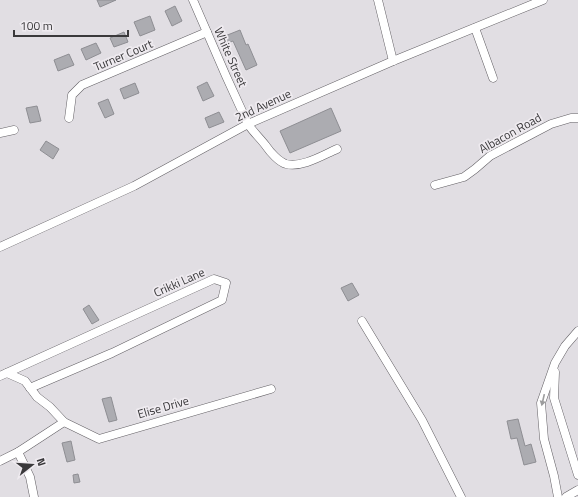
<svg xmlns="http://www.w3.org/2000/svg" width="578" height="497" font-family="'Titillium Web',sans-serif">
<style>
.building{fill:#acacb1;stroke:#8e8e93}
.lines{fill:none;stroke-linecap:round;stroke-linejoin:round}
.minor-casing{stroke:#636065;stroke-width:9}
.minor{stroke:#fff;stroke-width:8}
.oneway{fill:#9c9c9d}
.labels{text-anchor:middle;dominant-baseline:central;stroke-width:3.5;stroke-linejoin:round;paint-order:stroke}
.street-label{font-size:12px;fill:#3a393b;stroke:#efebf0}
</style>
<rect width="100%" height="100%" fill="#e1dee3"/>
<!-- building -->
<g class="building">
<polygon points="97,0 116,0 100,7"/>
<polygon points="175,6 182,21 172,26 165,11"/>
<polygon points="150,16 155,30 140,36 134,22"/>
<polygon points="240,30 246,45 248,44 257,65 246,70 233,41 223,45 220,38"/>
<polygon points="124,32 128,42 114,47 110,38"/>
<polygon points="96,43 101,53 86,60 81,49"/>
<polygon points="69,54 74,65 58,71 54,60"/>
<polygon points="207,82 214,96 203,101 197,87"/>
<polygon points="135,83 139,93 124,99 120,89"/>
<polygon points="108,99 114,114 105,118 98,103"/>
<polygon points="37,106 41,121 30,123 26,108"/>
<polygon points="331,108 341,131 290,153 280,131"/>
<polygon points="219,112 224,122 209,128 205,118"/>
<polygon points="46,141 59,149 53,159 40,150"/>
<polygon points="352,283 359,295 348,301 341,288"/>
<polygon points="89,305 99,320 92,324 83,309"/>
<polygon points="111,397 117,420 109,422 102,399"/>
<polygon points="518,419 525,446 531,444 536,462 524,465 517,438 511,439 507,421"/>
<polygon points="71,441 75,460 67,462 62,443"/>
<polygon points="78,474 80,482 74,483 73,475"/>
</g>
<g class="lines">
<defs>
<g id="minor">
<path d="M193 0 226 76 248 124C253 132 260 138 266 146 270 152 279 162 286 164 302 168 323 155 337 149"/>
<polyline points="378,0 393,61"/>
<polyline points="475,28 493,78"/>
<polyline points="69,118 72,95 82,85 207,32"/>
<polyline points="0,133 14,130"/>
<polyline points="435,185 464,177 475,169 490,156 551,124 571,118 578,118"/>
<polyline points="0,247 134,186 248,124 393,61 543,0"/>
<polyline points="362,321 422,420 461,497"/>
<polyline points="555,372 554,398 578,475"/>
<polyline points="7,373 25,381 37,397 50,407 64,422 99,439 271,389"/>
<polyline points="0,376 214,279 226,283 222,300 112,353 30,388"/>
<polyline points="18,452 30,477 34,497"/>
<polyline points="0,461 18,452 64,422"/>
<polyline points="558,497 554,476 544,439 541,403 555,363 565,346 578,331"/>
<polyline points="566,497 578,490"/>
</g>
</defs>
<!-- minor casing -->
<use href="#minor" class="minor-casing"/>
<!-- minor -->
<use href="#minor" class="minor"/>
</g>
<!-- one-way arrows -->
<defs><path id="oneway-solid" d="M-6-.8H1V-3.2L6.5 0L1 3.2V.8H-6Z"/></defs>
<use class="oneway" href="#oneway-solid" transform="translate(543 400) rotate(103)"/>
<g class="labels">
<!-- street labels -->
<g class="street-label">
<text transform="translate(123 55) rotate(-23)">Turner Court</text>
<text transform="translate(231 57) rotate(66)">White Street</text>
<text transform="translate(263 105) rotate(-25)">2nd Avenue</text>
<text transform="translate(510 133) rotate(-29)">Albacon Road</text>
<text transform="translate(179 282) rotate(-24)">Crikki Lane</text>
<text transform="translate(163 407) rotate(-16)">Elise Drive</text>
</g>
</g>
<!-- north arrow -->
<g transform="translate(32 465) rotate(73)" stroke="#efebf0" stroke-width="3" paint-order="stroke">
<path d="M0-3L7 15L0 10L-7 15Z" fill="#3a393b"/>
<text y="-6" font-size="11" font-weight="bold" text-anchor="middle" fill="#3a393b">N</text>
</g>
<!-- scale -->
<path d="M14 30v6h114v-6" fill="none" stroke="#3a393b" stroke-width="2"/>
<text x="20" y="30" font-size="12" fill="#3a393b" stroke="#efebf0" stroke-width="3" paint-order="stroke">100 m</text>
</svg>
